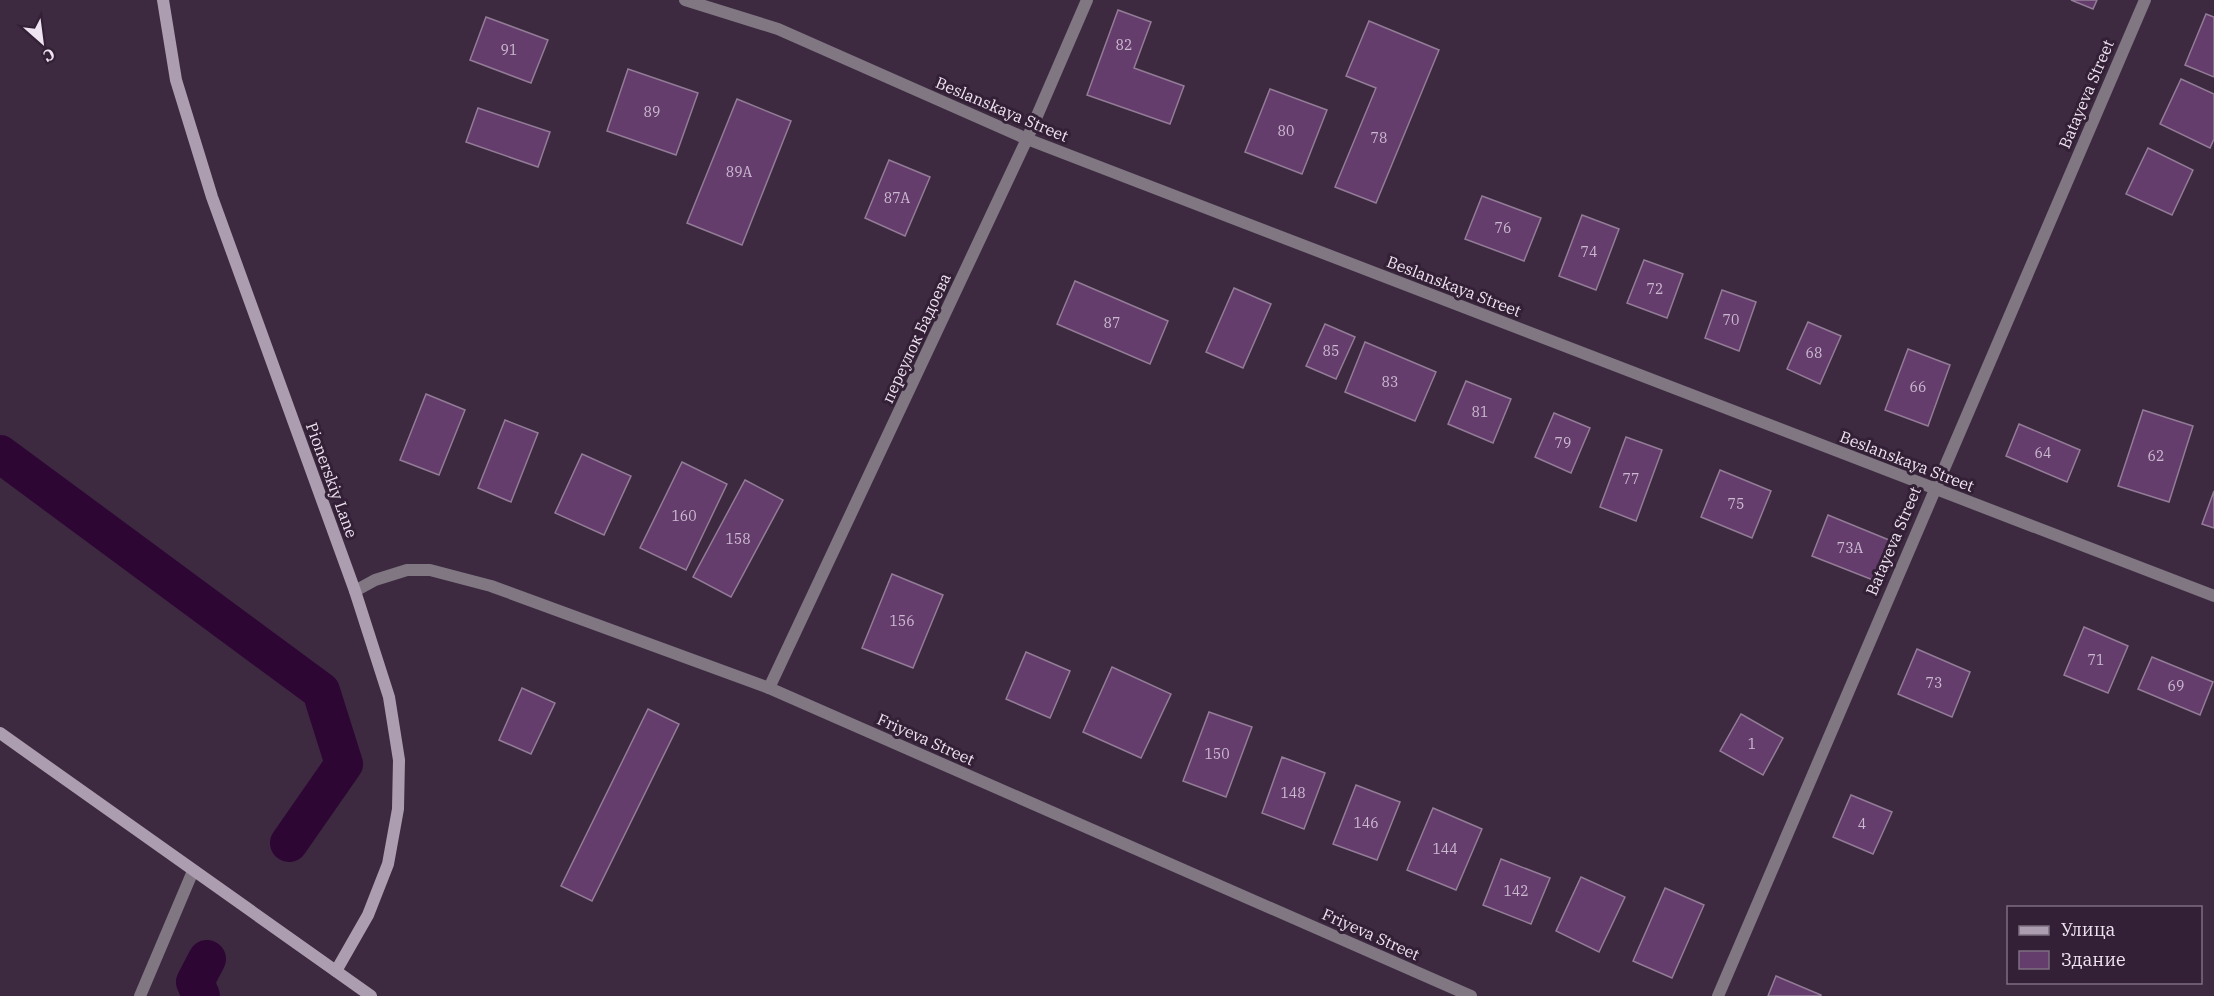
<svg xmlns="http://www.w3.org/2000/svg" width="2214" height="996" font-family="'IBM Plex Serif',serif">
<style>
.lines{fill:none;stroke-linecap:round;stroke-linejoin:round}
.canal{stroke:#2d0634;stroke-width:38}
.building{fill:#653d6d;stroke:#927c96;stroke-width:1.5}
.street{stroke:#817783;stroke-width:12}
.secondary{stroke:#ad9db0;stroke-width:12}
.labels{text-anchor:middle;dominant-baseline:central;stroke-width:6;stroke-linejoin:round;paint-order:stroke}
.number-label{font-size:14px;fill:#ccbad1}
.street-label{font-size:16px;fill:#efe3f2;stroke:#332036}
</style>
<rect width="100%" height="100%" fill="#3d2a41"/>
<g class="lines">
<!-- canal -->
<g class="canal">
<polyline points="0,454 321,691 344,764 289,843"/>
<polyline points="201,996 195,982 207,959"/>
</g>
</g>
<!-- building -->
<g class="building">
<polygon points="2071,0 2097,0 2093,9"/>
<polygon points="1118,10 1151,22 1134,68 1184,86 1170,124 1087,95"/>
<polygon points="2206,14 2214,17 2214,77 2185,65"/>
<polygon points="486,17 548,40 531,83 470,60"/>
<polygon points="1369,21 1439,50 1376,203 1335,187 1376,88 1346,76"/>
<polygon points="628,69 698,93 676,155 607,131"/>
<polygon points="2181,79 2214,94 2214,139 2210,148 2160,124"/>
<polygon points="1270,89 1327,110 1302,174 1245,152"/>
<polygon points="737,99 791,121 742,245 687,223"/>
<polygon points="478,108 550,132 538,167 466,142"/>
<polygon points="2148,148 2193,170 2172,215 2126,194"/>
<polygon points="889,160 930,177 905,236 865,218"/>
<polygon points="1482,196 1541,218 1524,261 1465,239"/>
<polygon points="1582,215 1619,229 1596,290 1559,276"/>
<polygon points="1644,260 1683,274 1667,318 1627,303"/>
<polygon points="1075,281 1168,321 1150,364 1057,324"/>
<polygon points="1234,288 1271,304 1243,368 1206,352"/>
<polygon points="1722,290 1756,302 1739,351 1705,338"/>
<polygon points="1808,322 1841,336 1820,384 1787,369"/>
<polygon points="1325,324 1355,337 1336,379 1306,366"/>
<polygon points="1365,342 1436,372 1415,421 1345,392"/>
<polygon points="1908,349 1950,365 1928,426 1885,410"/>
<polygon points="1466,381 1511,399 1493,443 1448,424"/>
<polygon points="426,394 465,410 439,475 400,460"/>
<polygon points="2143,410 2193,426 2169,502 2118,486"/>
<polygon points="1554,413 1590,428 1571,473 1535,457"/>
<polygon points="505,420 538,433 511,502 478,488"/>
<polygon points="2019,424 2080,450 2067,482 2006,456"/>
<polygon points="1626,437 1662,450 1636,521 1600,507"/>
<polygon points="582,454 631,476 604,535 555,513"/>
<polygon points="682,462 727,484 686,570 640,548"/>
<polygon points="1720,470 1771,491 1752,538 1701,517"/>
<polygon points="745,480 783,500 731,597 693,577"/>
<polygon points="2214,491 2214,528 2202,524"/>
<polygon points="1828,515 1889,540 1873,580 1812,556"/>
<polygon points="892,574 943,595 913,668 862,648"/>
<polygon points="2084,627 2128,646 2108,693 2064,675"/>
<polygon points="1917,649 1970,672 1952,717 1898,694"/>
<polygon points="1026,652 1070,671 1050,718 1006,699"/>
<polygon points="2152,657 2213,682 2200,715 2138,689"/>
<polygon points="1112,667 1171,694 1141,758 1083,732"/>
<polygon points="522,688 555,703 531,754 499,740"/>
<polygon points="648,709 679,724 592,901 561,886"/>
<polygon points="1209,712 1252,727 1226,797 1183,781"/>
<polygon points="1741,714 1783,738 1763,775 1720,751"/>
<polygon points="1282,757 1325,773 1304,829 1262,813"/>
<polygon points="1356,785 1400,802 1377,860 1333,844"/>
<polygon points="1851,795 1892,812 1873,854 1833,837"/>
<polygon points="1433,808 1482,829 1456,890 1407,870"/>
<polygon points="1501,859 1550,878 1531,924 1483,905"/>
<polygon points="1581,877 1625,897 1599,952 1556,931"/>
<polygon points="1665,888 1704,905 1672,978 1633,961"/>
<polygon points="1776,976 1821,995 1821,996 1768,996"/>
</g>
<g class="lines">
<!-- street -->
<g class="street">
<polyline points="685,0 778,29 1027,139 2214,596"/>
<polyline points="355,591 375,580 407,570 430,570 491,586 769,688 1471,996"/>
<polyline points="769,688 1027,139 1087,0"/>
<polyline points="140,996 193,871"/>
<polyline points="1718,996 2145,0"/>
</g>
<!-- secondary -->
<g class="secondary">
<polyline points="163,0 176,80 212,197 355,591 389,697 399,760 398,809 388,864 368,915 336,971"/>
<polyline points="0,733 371,996"/>
</g>
</g>
<g class="labels">
<!-- number labels -->
<g class="number-label">
<text x="1124" y="45">82</text>
<text x="509" y="50">91</text>
<text x="652" y="112">89</text>
<text x="1286" y="131">80</text>
<text x="1379" y="138">78</text>
<text x="739" y="172">89А</text>
<text x="897" y="198">87А</text>
<text x="1503" y="228">76</text>
<text x="1589" y="252">74</text>
<text x="1655" y="289">72</text>
<text x="1731" y="320">70</text>
<text x="1112" y="323">87</text>
<text x="1331" y="351">85</text>
<text x="1814" y="353">68</text>
<text x="1390" y="382">83</text>
<text x="1918" y="387">66</text>
<text x="1480" y="412">81</text>
<text x="1563" y="443">79</text>
<text x="2043" y="453">64</text>
<text x="2156" y="456">62</text>
<text x="1631" y="479">77</text>
<text x="1736" y="504">75</text>
<text x="684" y="516">160</text>
<text x="738" y="539">158</text>
<text x="1850" y="548">73А</text>
<text x="902" y="621">156</text>
<text x="2096" y="660">71</text>
<text x="1934" y="683">73</text>
<text x="2176" y="686">69</text>
<text x="1752" y="744">1</text>
<text x="1217" y="754">150</text>
<text x="1293" y="793">148</text>
<text x="1366" y="823">146</text>
<text x="1862" y="824">4</text>
<text x="1445" y="849">144</text>
<text x="1516" y="891">142</text>
</g>
<!-- street labels -->
<g class="street-label">
<text transform="translate(2086 94) rotate(-67)">Batayeva Street</text>
<text transform="translate(1002 109) rotate(23)">Beslanskaya Street</text>
<text transform="translate(1454 286) rotate(21)">Beslanskaya Street</text>
<text transform="translate(916 338) rotate(-65)">переулок Бадоева</text>
<text transform="translate(1907 461) rotate(21)">Beslanskaya Street</text>
<text transform="translate(332 480) rotate(70)">Pionerskiy Lane</text>
<text transform="translate(1893 541) rotate(-67)">Batayeva Street</text>
<text transform="translate(926 739) rotate(24)">Friyeva Street</text>
<text transform="translate(1371 934) rotate(24)">Friyeva Street</text>
</g>
</g>
<!-- legend -->
<rect x="2007" y="906" width="195" height="78" fill="#332036" stroke="#7e6e81" stroke-width="1.5"/>
<rect x="2019" y="926" width="30" height="9" fill="#ad9db0" stroke="#7e6e81" stroke-width="1.5"/>
<text x="2061" y="936" font-size="18" fill="#efe3f2">Улица</text>
<rect x="2019" y="951" width="30" height="18" fill="#653d6d" stroke="#7e6e81" stroke-width="1.5"/>
<text x="2061" y="966" font-size="18" fill="#efe3f2">Здание</text>
<!-- north arrow -->
<g transform="translate(42 42) rotate(152)" stroke="#332036" stroke-width="4.5" paint-order="stroke">
<path d="M0-4.5L10 22L0 15L-10 22Z" fill="#efe3f2"/>
<text y="-9" font-size="16" font-weight="bold" text-anchor="middle" fill="#efe3f2">С</text>
</g>
</svg>
